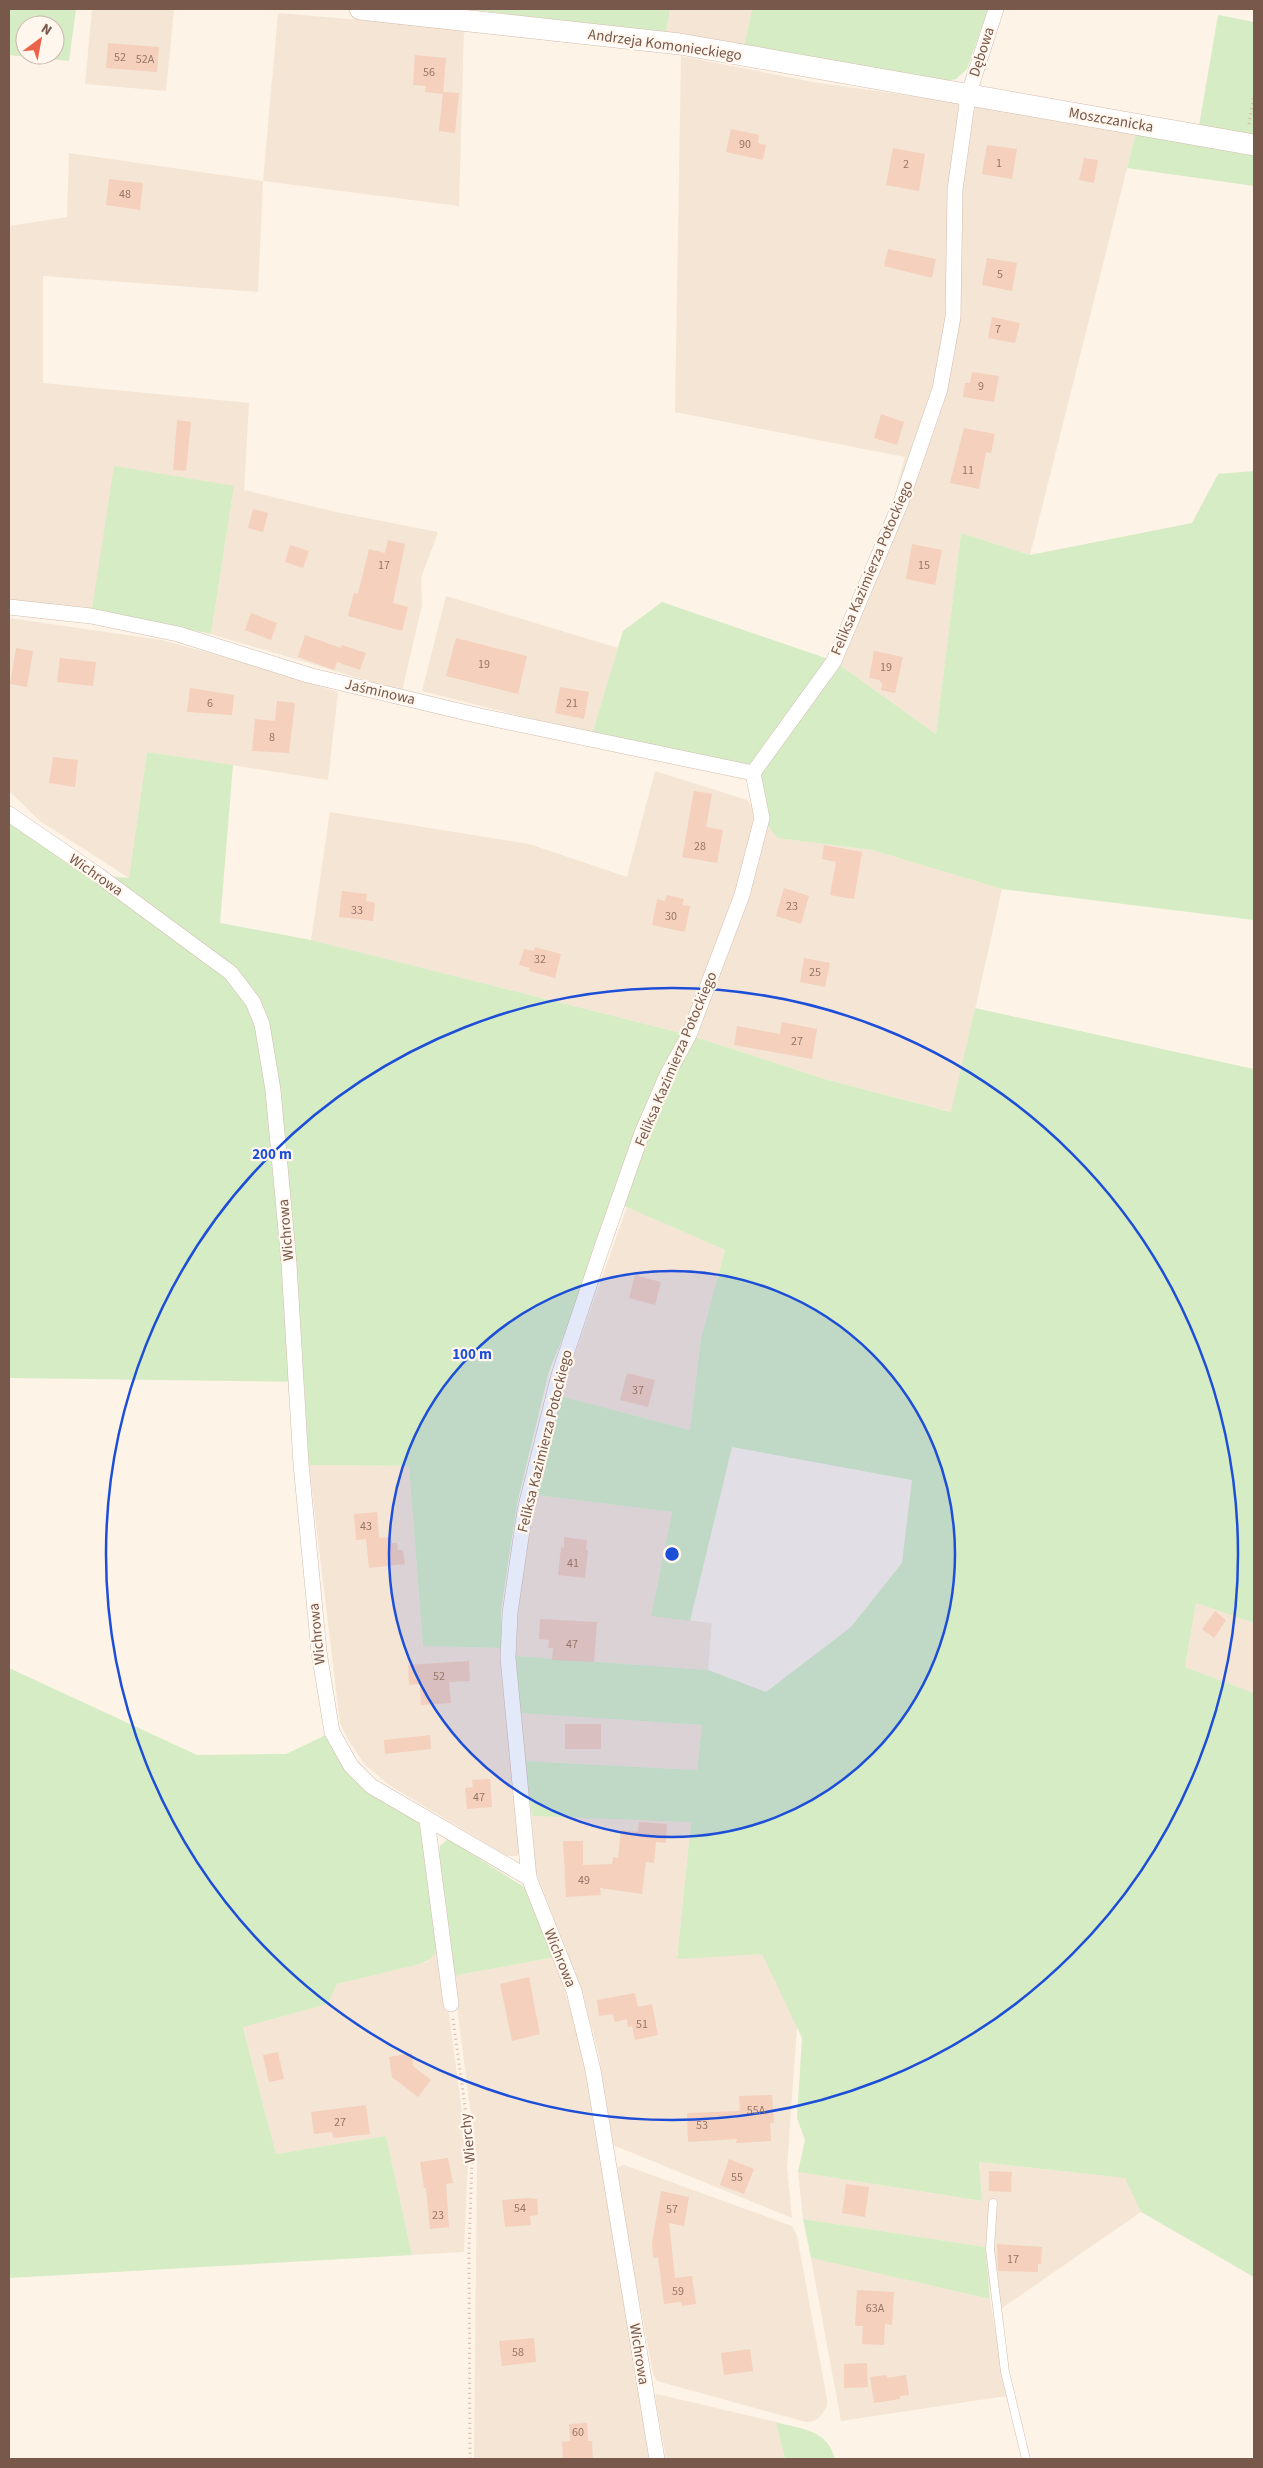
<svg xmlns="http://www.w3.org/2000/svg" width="1263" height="2468" viewBox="0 0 1263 2468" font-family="'Source Sans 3',sans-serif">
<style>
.residential{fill:#f5e5d5}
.green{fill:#d6ecc4;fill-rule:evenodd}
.building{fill:#f4d0bd}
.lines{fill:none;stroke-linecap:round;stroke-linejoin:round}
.lane-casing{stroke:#d2bcae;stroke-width:9}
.street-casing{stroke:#d2bcae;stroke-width:16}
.secondary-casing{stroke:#d5bcac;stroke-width:22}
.path{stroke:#d9b3a0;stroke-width:3;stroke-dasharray:1 4;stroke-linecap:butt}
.lane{stroke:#fff;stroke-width:8}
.street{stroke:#fff;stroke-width:15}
.secondary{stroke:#fff;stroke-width:21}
.ring{fill:none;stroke:#1d4ed8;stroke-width:2.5}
.labels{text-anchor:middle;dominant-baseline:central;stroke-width:4.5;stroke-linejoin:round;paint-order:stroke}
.number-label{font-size:12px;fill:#977667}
.street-label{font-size:15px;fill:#78584a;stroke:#fff7ee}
.centre{fill:#1d4ed8;stroke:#fff7ee;stroke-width:2.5}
.ring-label{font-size:15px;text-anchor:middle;font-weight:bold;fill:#1d4ed8;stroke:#fff7ee;stroke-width:4.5;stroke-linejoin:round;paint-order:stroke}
</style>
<rect width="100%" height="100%" fill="#fdf3e7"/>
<g class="residential">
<polygon points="92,9 174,9 166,91 85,84"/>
<polygon points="670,9 752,9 744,47 666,33"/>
<polygon points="278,13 464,29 459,206 263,181 258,292 43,276 43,383 249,403 244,490 336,512 438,532 421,578 422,605 402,691 211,634 234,486 91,616 9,607 9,226 67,217 69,153 263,181"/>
<polygon points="681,56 813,82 1137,128 1030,555 961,533 936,734 834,661 879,553 905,457 675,412"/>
<polygon points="446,596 618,648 592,734 422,691"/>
<polygon points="9,618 162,640 246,663 338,692 328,780 147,752 129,878 40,821 9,791"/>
<polygon points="655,771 747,800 777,838 872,850 1002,889 952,1112 828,1080 689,1035 311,940 330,812 529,844 627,877"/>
<polygon points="627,1207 725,1250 701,1338 690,1430 560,1396"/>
<polygon points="309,1465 409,1466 423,1646 501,1648 505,1712 521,1845 521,1851 517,1856 507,1856 389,1785 365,1765 347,1738 340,1723"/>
<polygon points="536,1495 672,1512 651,1616 712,1623 708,1670 516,1656 518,1602"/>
<polygon points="1196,1603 1254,1623 1254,1693 1185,1667"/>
<polygon points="518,1713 702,1725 697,1770 524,1761"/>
<polygon points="532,1816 691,1821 677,1958 762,1953 797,2027 787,2167 792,2218 613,2145 607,2135 600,2060 582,1990 534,1867"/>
<polygon points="440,1947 468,2157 464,2252 412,2255 386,2136 276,2154 243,2026 328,2004 337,1984 427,1962"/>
<polygon points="555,1957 580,2043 614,2227 651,2459 474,2459 477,2161 453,1976"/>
<polygon points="979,2162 1126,2178 1141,2212 1002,2308 989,2287 985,2247 803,2219 798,2172 981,2201"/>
<polygon points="624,2165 792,2226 797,2236 827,2399 827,2406 820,2417 814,2421 806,2422 657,2381 653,2374 616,2174 618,2167"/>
<polygon points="811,2258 990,2299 1006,2396 841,2421"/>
<polygon points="657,2394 776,2422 785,2459 666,2459 655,2396"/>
</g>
<g class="green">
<path d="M9,9h67l-7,52 -60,-6zM25,25h30v30h-30z"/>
<polygon points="465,9 670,9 666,33"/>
<polygon points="752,9 988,9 967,69 956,79 947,81 744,47"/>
<polygon points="1218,15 1254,22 1254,136 1199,126"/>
<polygon points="1137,128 1254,148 1254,186 1127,168"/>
<polygon points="114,466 234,486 211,634 139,619 91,616"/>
<polygon points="1254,471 1254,920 1002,889 872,850 777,838 762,818 753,773 592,734 623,631 662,602 834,661 936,734 961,533 1030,555 1192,523 1218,474"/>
<polygon points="147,752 233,765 220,923 311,940 689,1035 828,1080 951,1112 975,1008 1254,1069 1254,1623 1196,1603 1185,1667 1254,1693 1254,2277 1141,2212 1125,2178 979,2162 982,2201 798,2172 805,2140 797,2118 802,2038 762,1954 677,1959 691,1822 532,1816 524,1761 697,1770 702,1725 518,1713 516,1656 708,1670 766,1692 851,1627 902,1563 912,1480 732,1447 690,1621 651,1616 672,1512 536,1495 560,1396 690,1430 701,1338 725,1250 613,1201 577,1303 549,1371 517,1504 501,1610 501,1648 423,1646 409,1466 309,1465 304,1382 9,1378 9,814 98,875 129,878"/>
<path d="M9,1668l188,87 89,-1 40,-19 22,39 47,32 32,14 13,127c-7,10 -11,15 -24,18l-79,19 -9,20 -85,23 33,127 110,-18 26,119 -403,23z"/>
<polygon points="448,1839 524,1887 533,1902 555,1957 453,1976 439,1857 440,1846"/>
<polygon points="803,2219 985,2247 990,2299 811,2258"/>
<path d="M776,2422c27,8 51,7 59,37h-50z"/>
</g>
<g class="building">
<polygon points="108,43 159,47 157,72 106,68"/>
<polygon points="415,55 446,58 443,94 425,92 426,86 413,85"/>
<polygon points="443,92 459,93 455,133 439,131"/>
<polygon points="731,129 759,135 758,143 766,145 763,160 726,152"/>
<polygon points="987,145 1017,149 1012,179 982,174"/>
<polygon points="893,148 925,154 919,191 886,185"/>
<polygon points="1084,158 1098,160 1094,183 1079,180"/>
<polygon points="109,179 143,183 140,210 106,205"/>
<polygon points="888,249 936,259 932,278 884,266"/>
<polygon points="987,258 1017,263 1012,291 982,285"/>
<polygon points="992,317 1020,323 1015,343 988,338"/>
<polygon points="972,372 999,376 994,402 963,397 965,383 970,383"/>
<polygon points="881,414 904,422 897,445 874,438"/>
<polygon points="177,420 191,422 186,471 173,470"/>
<polygon points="964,428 995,434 991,453 986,452 979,489 950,483"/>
<polygon points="253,509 268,513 263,532 248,528"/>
<polygon points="388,540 405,544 393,603 408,607 402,631 348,616 354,593 358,594 369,549 385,553"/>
<polygon points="912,544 942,550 935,585 906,579"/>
<polygon points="290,545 309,551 303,568 285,562"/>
<polygon points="251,613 277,623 271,640 245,630"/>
<polygon points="305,635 341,648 342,645 366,653 360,670 337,662 334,670 298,657"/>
<polygon points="456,638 527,656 518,694 446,676"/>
<polygon points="16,648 33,651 27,687 10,684"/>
<polygon points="874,651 903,657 895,693 881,690 882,683 880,682 880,680 869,678"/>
<polygon points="60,658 96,662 93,686 57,682"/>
<polygon points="560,687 589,692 584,719 555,713"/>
<polygon points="190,688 234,695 232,715 187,712"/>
<polygon points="277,701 295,703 289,753 252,751 255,719 275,721"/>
<polygon points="53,757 78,760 75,787 49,783"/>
<polygon points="694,791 712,794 706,827 723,830 717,863 682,857"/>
<polygon points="824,845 862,852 854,899 830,895 836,862 822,859"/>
<polygon points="784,888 809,896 801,924 776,916"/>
<polygon points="342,891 367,894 366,901 375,903 373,921 339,917"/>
<polygon points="667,895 684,899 682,905 690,906 685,932 652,925 657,899 665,901"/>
<polygon points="535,947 561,954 555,978 529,971 530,968 519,965 524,949 534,951"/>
<polygon points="804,958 830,963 825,987 800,982"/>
<polygon points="782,1022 817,1029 812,1059 734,1045 737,1026 780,1034"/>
<polygon points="635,1275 661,1282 655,1305 629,1298"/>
<polygon points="627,1373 655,1380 648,1407 620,1400"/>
<polygon points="377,1512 379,1538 391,1537 392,1543 397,1543 398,1550 403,1550 405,1564 369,1568 366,1539 356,1540 354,1514"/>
<polygon points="564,1537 587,1540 586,1550 588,1550 585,1578 558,1575 561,1547 564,1548"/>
<polygon points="1215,1611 1226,1620 1214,1638 1202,1629"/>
<polygon points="540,1619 597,1622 594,1662 552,1660 553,1648 548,1648 549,1640 539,1639"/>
<polygon points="469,1661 470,1681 449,1682 451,1703 421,1705 420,1684 409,1685 408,1665"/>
<rect x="565" y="1724" width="36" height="25"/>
<polygon points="430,1735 431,1749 385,1754 384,1740"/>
<polygon points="490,1779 492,1807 467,1809 465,1788 473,1787 472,1780"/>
<polygon points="639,1822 667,1824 666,1843 656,1842 654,1863 646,1862 642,1894 600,1888 601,1895 566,1897 563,1841 583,1841 583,1865 612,1864 613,1857 618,1858 621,1830 638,1832"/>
<polygon points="529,1977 540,2034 512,2041 500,1984"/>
<polygon points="635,1993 638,2007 652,2004 658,2035 635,2040 632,2026 628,2027 627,2019 615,2022 613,2014 599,2016 597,2000"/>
<polygon points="278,2052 284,2079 269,2082 263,2055"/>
<polygon points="412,2053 413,2066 431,2080 418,2097 392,2077 389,2057"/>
<polygon points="772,2095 774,2123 770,2123 771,2141 736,2143 737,2139 688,2142 687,2113 740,2111 739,2096"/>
<polygon points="366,2105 370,2134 333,2138 332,2132 314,2134 311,2112"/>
<polygon points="448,2158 453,2183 446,2184 449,2227 430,2229 426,2188 424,2188 420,2162"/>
<polygon points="729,2159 754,2169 744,2194 720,2185"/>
<polygon points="989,2171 1012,2172 1011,2192 989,2191"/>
<polygon points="846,2184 869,2187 865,2217 842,2213"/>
<polygon points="661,2191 689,2197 684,2226 669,2223 675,2278 692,2276 696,2304 682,2306 681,2302 664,2304 658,2257 653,2258 652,2243"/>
<polygon points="528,2198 537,2199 538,2215 530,2216 531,2225 505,2227 502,2200"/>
<polygon points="997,2244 1042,2247 1041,2264 1038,2264 1038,2272 998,2271"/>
<polygon points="857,2290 894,2292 892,2325 885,2324 884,2345 862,2344 863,2326 855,2326"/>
<polygon points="534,2338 536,2362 502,2366 499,2341"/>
<polygon points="750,2349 753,2371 724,2375 721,2353"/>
<polygon points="867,2363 868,2387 844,2388 844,2364"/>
<polygon points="887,2375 887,2378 906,2375 909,2395 900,2396 900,2399 874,2403 870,2377"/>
<polygon points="587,2423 588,2441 592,2441 593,2459 563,2459 562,2442 570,2441 569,2424"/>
</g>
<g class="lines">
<defs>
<polyline id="lane" points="993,2203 990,2249 1005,2372 1026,2459"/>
<g id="street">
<polyline points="9,607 91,616 178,634 308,675 480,716 753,773"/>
<polyline points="9,814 98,875 231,973 253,1002 262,1024 273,1090 289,1264 301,1464 319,1652 332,1732 351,1766 371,1786 529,1878 574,1991 593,2070 657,2459"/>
<polyline points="427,1820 451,2004"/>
<polyline points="529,1878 508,1658 510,1613 525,1510 559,1375 601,1250 642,1133 667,1075 689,1035 742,895 762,818 753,773 834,661 901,502 940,389 953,317 955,190 968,96 996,9"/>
</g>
<polyline id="secondary" points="360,9 680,44 1254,145"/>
</defs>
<use href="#lane" class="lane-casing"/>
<use href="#street" class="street-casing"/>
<use href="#secondary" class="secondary-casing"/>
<g class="path">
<polyline points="1249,124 1254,95"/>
<polyline points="453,2019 472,2159 469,2252 470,2459"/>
</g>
<use href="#lane" class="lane"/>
<use href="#street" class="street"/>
<use href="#secondary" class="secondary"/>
</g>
<circle cx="672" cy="1554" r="283" fill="#1d4ed8" fill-opacity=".12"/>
<g class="ring">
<circle cx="672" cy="1554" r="283"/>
<circle cx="672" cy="1554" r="566"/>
</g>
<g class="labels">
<g class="number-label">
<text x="120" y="57">52</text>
<text x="145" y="59">52A</text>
<text x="429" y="72">56</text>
<text x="745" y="144">90</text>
<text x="999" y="163">1</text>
<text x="906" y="164">2</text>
<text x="125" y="194">48</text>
<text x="1000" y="274">5</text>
<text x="998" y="329">7</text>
<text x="981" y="386">9</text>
<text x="968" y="470">11</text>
<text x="384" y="565">17</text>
<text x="924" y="565">15</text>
<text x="484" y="664">19</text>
<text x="886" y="667">19</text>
<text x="210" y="703">6</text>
<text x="572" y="703">21</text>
<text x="272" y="737">8</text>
<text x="700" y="846">28</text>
<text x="792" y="906">23</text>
<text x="357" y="910">33</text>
<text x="671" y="916">30</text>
<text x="540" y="959">32</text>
<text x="815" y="972">25</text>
<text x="797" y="1041">27</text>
<text x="638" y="1390">37</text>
<text x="366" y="1526">43</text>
<text x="573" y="1563">41</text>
<text x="572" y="1644">47</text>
<text x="439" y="1676">52</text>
<text x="479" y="1797">47</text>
<text x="584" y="1880">49</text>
<text x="642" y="2024">51</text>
<text x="756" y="2110">55A</text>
<text x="340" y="2122">27</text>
<text x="702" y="2125">53</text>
<text x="737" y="2177">55</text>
<text x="520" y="2208">54</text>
<text x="672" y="2209">57</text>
<text x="438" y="2215">23</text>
<text x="1013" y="2259">17</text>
<text x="678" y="2291">59</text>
<text x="875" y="2308">63A</text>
<text x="518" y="2352">58</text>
<text x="578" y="2432">60</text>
</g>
<g class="street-label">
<text transform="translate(665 45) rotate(8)">Andrzeja Komonieckiego</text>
<text transform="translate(982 52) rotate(-72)">Dębowa</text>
<text transform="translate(1111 120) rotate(10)">Moszczanicka</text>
<text transform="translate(872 568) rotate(-67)">Feliksa Kazimierza Potockiego</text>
<text transform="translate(380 692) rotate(13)">Jaśminowa</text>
<text transform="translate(96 875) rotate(35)">Wichrowa</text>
<text transform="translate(676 1059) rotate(-67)">Feliksa Kazimierza Potockiego</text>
<text transform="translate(286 1230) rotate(-95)">Wichrowa</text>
<text transform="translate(545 1441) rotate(-76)">Feliksa Kazimierza Potockiego</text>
<text transform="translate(317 1634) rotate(-96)">Wichrowa</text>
<text transform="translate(560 1958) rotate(68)">Wichrowa</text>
<text transform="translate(468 2138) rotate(-96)">Wierchy</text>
<text transform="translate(639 2354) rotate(81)">Wichrowa</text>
</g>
</g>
<circle cx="672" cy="1554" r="8" class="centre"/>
<g class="ring-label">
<text x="272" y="1159">200 m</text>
<text x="472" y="1359">100 m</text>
</g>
<rect width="1263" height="2468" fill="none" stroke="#78584a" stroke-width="20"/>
<g transform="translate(40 40) rotate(32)"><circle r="24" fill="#fff7ee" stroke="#c9b7ac"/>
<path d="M0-4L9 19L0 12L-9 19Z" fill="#eb6348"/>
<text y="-8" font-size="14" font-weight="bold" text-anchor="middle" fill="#78584a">N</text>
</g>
</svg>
